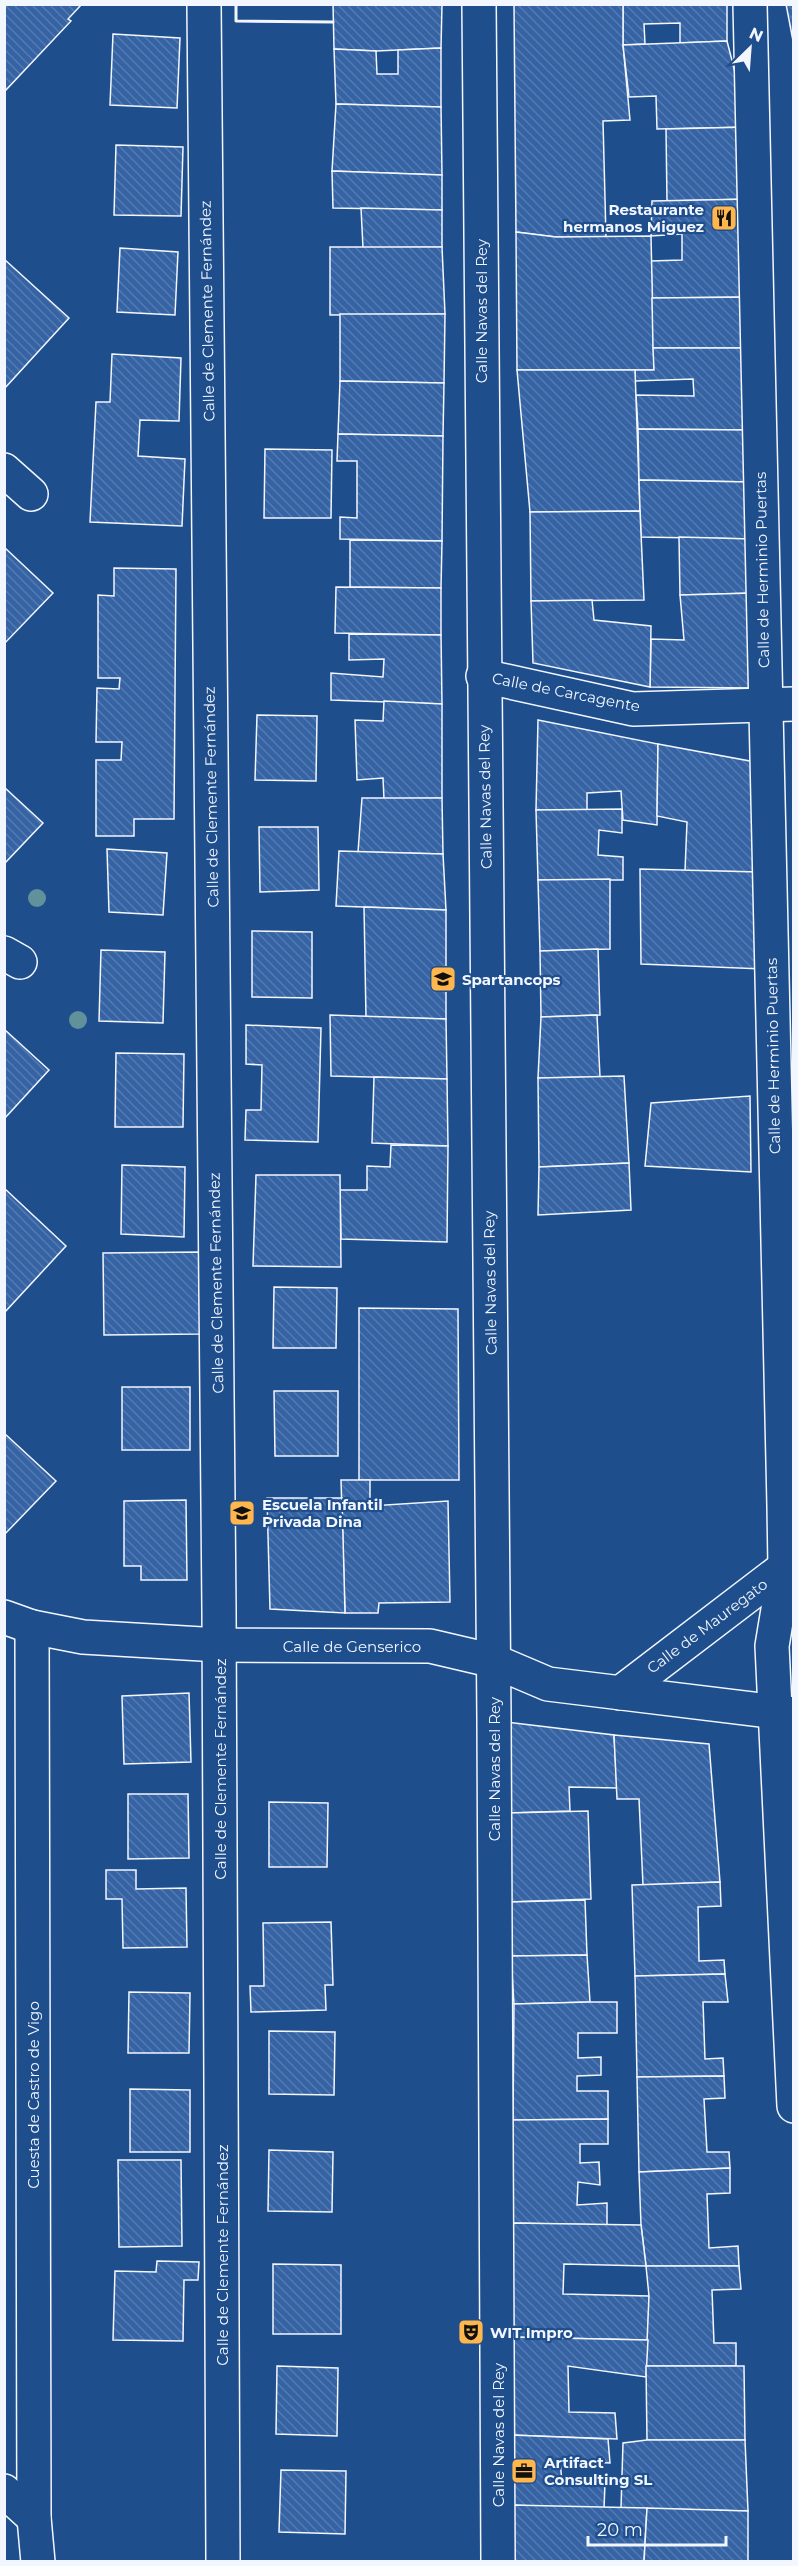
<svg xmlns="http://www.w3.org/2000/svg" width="798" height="2566" viewBox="0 0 798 2566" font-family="Montserrat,sans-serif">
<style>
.building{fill:url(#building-back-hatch);stroke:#f2f6ff;stroke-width:1.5}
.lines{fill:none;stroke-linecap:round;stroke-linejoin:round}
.street-casing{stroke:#f2f6ff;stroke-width:36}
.street{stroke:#1f4e8c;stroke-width:33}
.wall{stroke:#f2f6ff;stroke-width:3}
.tree{fill:#61919a}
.labels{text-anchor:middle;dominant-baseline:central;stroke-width:4.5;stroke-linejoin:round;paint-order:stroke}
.poi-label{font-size:15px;font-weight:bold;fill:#f2f6ff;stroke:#1f4e8c;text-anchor:start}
.street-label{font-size:15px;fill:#f2f6ff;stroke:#1f4e8c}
</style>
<defs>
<pattern id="building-back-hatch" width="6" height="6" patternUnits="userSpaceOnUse" patternTransform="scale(1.5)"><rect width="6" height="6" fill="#3563a3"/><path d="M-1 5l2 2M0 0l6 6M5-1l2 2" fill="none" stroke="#537ab1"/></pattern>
</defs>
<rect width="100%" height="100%" fill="#1f4e8c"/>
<g class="building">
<polygon points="4,4 82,4 68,19 71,21 4,92"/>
<polygon points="333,4 442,4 441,48 376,51 334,49"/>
<polygon points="623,4 727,4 727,41 680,43 680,23 644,24 645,44 623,45"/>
<polygon points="623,4 623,45 630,120 603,121 606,237 556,237 516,232 514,5"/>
<polygon points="786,4 794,4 794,46"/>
<polygon points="113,34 180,38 177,108 110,105"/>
<polygon points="727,41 749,127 657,129 656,96 629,97 623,45"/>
<polygon points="441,48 441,107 336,104 334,49 376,51 377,74 398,74 398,50"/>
<polygon points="336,104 441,107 442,175 332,171"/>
<polygon points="749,127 751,199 667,201 666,129"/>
<polygon points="116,145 183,147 181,216 114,215"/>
<polygon points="332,171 442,175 442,210 333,208"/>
<polygon points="751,199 753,297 652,298 651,261 682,260 682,234 651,236 652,201"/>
<polygon points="361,208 442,210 442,247 363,248"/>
<polygon points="516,232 556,237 651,236 654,370 517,370"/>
<polygon points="330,247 442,247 445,314 330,315"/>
<polygon points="120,248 178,252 175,315 117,312"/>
<polygon points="4,259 69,318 4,389"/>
<polygon points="753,297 754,348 653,348 652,298"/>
<polygon points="340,314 445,314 444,383 340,381"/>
<polygon points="653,348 754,348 756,430 638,429 636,395 694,396 693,379 635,381 635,370 654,370"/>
<polygon points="112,354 181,358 179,421 140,420 138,456 185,459 182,526 90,522 96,402 110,402"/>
<polygon points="517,370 635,370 640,511 530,512"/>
<polygon points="340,381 444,383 443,436 338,434"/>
<polygon points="638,429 746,430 752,482 639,480"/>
<polygon points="338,434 443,436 442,541 340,539 340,517 357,518 357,461 337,461"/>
<polygon points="265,449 332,450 331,518 264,518"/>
<polygon points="639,480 752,482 752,539 641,537"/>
<polygon points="640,511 644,600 531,601 530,512"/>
<polygon points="679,537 752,539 754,593 680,595"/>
<polygon points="350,540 442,541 441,588 350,587"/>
<polygon points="4,547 53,593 4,644"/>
<polygon points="114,568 176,569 174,819 134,819 134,836 96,836 96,760 121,760 122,742 96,742 97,688 119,689 120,678 98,678 98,595 114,596"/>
<polygon points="336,587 441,588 441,635 335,633"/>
<polygon points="754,593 756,688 650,687 651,639 684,640 680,595"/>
<polygon points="592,600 594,620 651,626 650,687 533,663 531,601"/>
<polygon points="349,634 441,635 442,704 331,700 331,673 383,677 384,659 349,660"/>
<polygon points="384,701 442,704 442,798 384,799 383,778 357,780 355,720 383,721"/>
<polygon points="257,715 317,716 316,781 255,780"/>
<polygon points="538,720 658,744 657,825 623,820 621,791 587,793 587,810 536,810"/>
<polygon points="658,744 755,762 759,872 685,871 687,822 657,816"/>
<polygon points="4,787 43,823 4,864"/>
<polygon points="362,798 442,798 443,854 358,852"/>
<polygon points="622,809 622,833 599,830 598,855 623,857 623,880 538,880 536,810"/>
<polygon points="259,827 318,827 319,890 260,892"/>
<polygon points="107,849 167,853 163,915 109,912"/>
<polygon points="339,851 443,854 446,910 336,906"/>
<polygon points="640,869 759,872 763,969 641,964"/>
<polygon points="610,879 610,949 540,951 538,880"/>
<polygon points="364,907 446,910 446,1019 366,1017"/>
<polygon points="252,931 312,932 312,998 252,997"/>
<polygon points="598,949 600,1015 541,1017 540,951"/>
<polygon points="101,950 165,952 163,1023 99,1021"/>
<polygon points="330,1015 446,1019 447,1079 331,1076"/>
<polygon points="597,1015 600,1077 538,1078 541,1017"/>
<polygon points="246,1025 321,1028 318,1142 245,1140 246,1110 261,1110 262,1065 246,1064"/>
<polygon points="4,1029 49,1070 4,1119"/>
<polygon points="116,1053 184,1054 183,1127 115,1127"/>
<polygon points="624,1076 629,1163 539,1167 538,1078"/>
<polygon points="374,1077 447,1079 448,1146 372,1143"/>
<polygon points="750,1096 751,1172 645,1166 651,1103"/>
<polygon points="391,1145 448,1146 447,1242 341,1239 340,1190 367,1190 367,1166 390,1167"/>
<polygon points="629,1163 631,1210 538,1215 539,1167"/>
<polygon points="122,1165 185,1167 184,1237 121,1234"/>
<polygon points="256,1175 340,1175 341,1267 253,1266"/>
<polygon points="4,1188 66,1246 4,1313"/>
<polygon points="199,1252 200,1334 104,1335 103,1253"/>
<polygon points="274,1287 337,1288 336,1348 273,1348"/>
<polygon points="359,1308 458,1309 459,1480 359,1480"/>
<rect x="122" y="1387" width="68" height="63"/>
<polygon points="274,1391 338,1391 338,1456 275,1456"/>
<polygon points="4,1433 56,1481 4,1535"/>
<polygon points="341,1480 370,1480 370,1506 448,1501 450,1602 379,1603 378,1613 345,1613"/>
<polygon points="267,1498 342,1498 345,1613 270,1609"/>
<polygon points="186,1500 187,1580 141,1580 141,1566 124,1566 124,1501"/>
<polygon points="189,1693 191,1762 124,1764 122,1696"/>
<polygon points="506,1722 614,1735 617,1788 569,1787 570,1811 505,1813"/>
<polygon points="614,1735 709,1744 720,1882 643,1885 639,1799 617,1799"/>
<polygon points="128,1794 188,1794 189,1858 128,1859"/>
<polygon points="269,1802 328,1803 327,1867 269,1867"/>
<polygon points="588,1811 591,1899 509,1902 505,1813"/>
<polygon points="106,1870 136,1870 136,1889 186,1888 187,1947 123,1948 122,1899 106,1899"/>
<polygon points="720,1882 721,1906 698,1907 699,1961 724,1960 725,1974 635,1976 632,1885"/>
<polygon points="585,1900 587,1955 511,1956 509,1902"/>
<polygon points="331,1922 333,1985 325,1985 326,2010 251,2012 250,1986 264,1986 263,1923"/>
<polygon points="587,1955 590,2002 514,2004 511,1956"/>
<polygon points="725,1974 728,2002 703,2002 705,2059 723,2058 724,2076 637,2077 635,1976"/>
<polygon points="129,1992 190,1993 189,2053 128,2053"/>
<polygon points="590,2002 617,2002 617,2033 578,2033 578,2058 601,2057 601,2075 577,2076 577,2091 608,2091 608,2119 513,2120 514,2004"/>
<polygon points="269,2031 335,2032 334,2095 269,2094"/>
<polygon points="724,2076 725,2098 704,2099 707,2152 729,2152 730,2168 639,2172 637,2077"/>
<polygon points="130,2089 190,2090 190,2152 130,2152"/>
<polygon points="608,2119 608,2144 580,2144 580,2163 599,2162 600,2185 578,2182 577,2205 607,2203 607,2225 511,2223 513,2120"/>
<polygon points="269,2150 333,2152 332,2212 268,2211"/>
<polygon points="118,2160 181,2160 182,2246 119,2247"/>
<polygon points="730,2168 730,2193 707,2194 709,2248 738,2246 739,2266 646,2266 641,2225 639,2172"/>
<polygon points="511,2223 641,2225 646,2266 564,2264 563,2294 649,2296 648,2340 508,2337"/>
<polygon points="157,2261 199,2262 198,2280 184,2280 183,2341 113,2340 115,2271 156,2272"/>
<polygon points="273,2264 341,2265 341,2334 273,2334"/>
<polygon points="646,2266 739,2266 741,2289 712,2290 714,2343 736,2343 736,2366 646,2366 649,2296"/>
<polygon points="508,2337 648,2340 646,2377 568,2366 569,2412 615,2413 617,2439 511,2435"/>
<polygon points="277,2366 338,2368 337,2436 276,2434"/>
<polygon points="646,2366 744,2366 745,2440 647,2440"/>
<polygon points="511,2435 608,2439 610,2463 560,2461 562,2482 605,2483 604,2509 510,2505"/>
<polygon points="647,2440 745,2440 748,2511 621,2508 623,2443"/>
<polygon points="281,2470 346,2471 345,2534 279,2532"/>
<polygon points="510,2505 647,2508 644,2562 507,2562"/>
<polygon points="647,2508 748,2511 748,2562 644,2562"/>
</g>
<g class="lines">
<defs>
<g id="street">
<polyline points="204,4 219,1610 223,2562"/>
<polyline points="479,4 494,1719 498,2562"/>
<polyline points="750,4 784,1506 785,1567 772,1646 794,2106"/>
<polyline points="4,470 31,494"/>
<polyline points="483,676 633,709 794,704"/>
<polyline points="4,953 20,962"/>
<polyline points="4,1617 32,1627 83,1637 219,1645 430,1646 494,1661 548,1684 794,1714"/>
<polyline points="32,1627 34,2518 38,2562"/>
<polyline points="620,1693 793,1561"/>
<polyline points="4,2491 34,2518"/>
</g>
</defs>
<use href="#street" class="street-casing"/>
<use href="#street" class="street"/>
<polyline class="wall" points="236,4 236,21 333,22"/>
</g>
<g class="tree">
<circle cx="37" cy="898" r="9"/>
<circle cx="78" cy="1020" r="9"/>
</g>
<defs>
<symbol id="restaurant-square" viewBox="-11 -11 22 22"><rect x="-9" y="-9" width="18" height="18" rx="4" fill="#ffb74d" stroke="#1f4e8c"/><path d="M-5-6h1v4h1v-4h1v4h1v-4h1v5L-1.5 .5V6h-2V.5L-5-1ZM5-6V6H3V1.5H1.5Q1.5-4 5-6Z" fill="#111"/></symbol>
<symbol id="school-square" viewBox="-11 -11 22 22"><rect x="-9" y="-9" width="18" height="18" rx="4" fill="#ffb74d" stroke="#1f4e8c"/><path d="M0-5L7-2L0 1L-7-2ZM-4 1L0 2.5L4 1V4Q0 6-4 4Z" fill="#111"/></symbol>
<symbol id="theatre-square" viewBox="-11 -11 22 22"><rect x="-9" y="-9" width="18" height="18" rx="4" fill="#ffb74d" stroke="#1f4e8c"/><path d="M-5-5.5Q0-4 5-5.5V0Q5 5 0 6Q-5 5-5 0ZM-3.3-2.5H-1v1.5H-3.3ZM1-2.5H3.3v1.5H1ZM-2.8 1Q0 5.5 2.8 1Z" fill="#111"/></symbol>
<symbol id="office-square" viewBox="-11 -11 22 22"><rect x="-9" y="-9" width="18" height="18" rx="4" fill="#ffb74d" stroke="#1f4e8c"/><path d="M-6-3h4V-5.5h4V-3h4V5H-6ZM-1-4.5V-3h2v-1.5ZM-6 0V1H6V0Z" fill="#111"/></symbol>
</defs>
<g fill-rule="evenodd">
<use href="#restaurant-square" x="709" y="203" width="30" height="30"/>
<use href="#school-square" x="428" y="964" width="30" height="30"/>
<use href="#school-square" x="227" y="1498" width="30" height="30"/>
<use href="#theatre-square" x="456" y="2317" width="30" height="30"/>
<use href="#office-square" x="509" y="2456" width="30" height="30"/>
</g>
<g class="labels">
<g class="poi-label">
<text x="704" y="209" text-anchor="end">Restaurante<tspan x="704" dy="17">hermanos Miguez</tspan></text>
<text x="462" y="979">Spartancops</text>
<text x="262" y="1504">Escuela Infantil<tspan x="262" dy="17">Privada Dina</tspan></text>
<text x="490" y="2332">WIT Impro</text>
<text x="544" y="2462">Artifact<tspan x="544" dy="17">Consulting SL</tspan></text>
</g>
<g class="street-label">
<text transform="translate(207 311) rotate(-91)">Calle de Clemente Fernández</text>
<text transform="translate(481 311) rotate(-90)">Calle Navas del Rey</text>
<text transform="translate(762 570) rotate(-91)">Calle de Herminio Puertas</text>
<text transform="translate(566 692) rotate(11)">Calle de Carcagente</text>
<text transform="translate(211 797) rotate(-91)">Calle de Clemente Fernández</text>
<text transform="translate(485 797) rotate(-91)">Calle Navas del Rey</text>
<text transform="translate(773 1056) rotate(-91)">Calle de Herminio Puertas</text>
<text transform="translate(216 1283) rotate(-91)">Calle de Clemente Fernández</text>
<text transform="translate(490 1283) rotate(-91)">Calle Navas del Rey</text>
<text transform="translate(707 1626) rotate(-37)">Calle de Mauregato</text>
<text x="352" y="1646">Calle de Genserico</text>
<text transform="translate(220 1769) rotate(-90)">Calle de Clemente Fernández</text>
<text transform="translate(494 1769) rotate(-90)">Calle Navas del Rey</text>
<text transform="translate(33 2095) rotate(-90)">Cuesta de Castro de Vigo</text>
<text transform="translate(222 2255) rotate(-90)">Calle de Clemente Fernández</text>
<text transform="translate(498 2435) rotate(-90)">Calle Navas del Rey</text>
</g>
</g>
<rect width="798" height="2566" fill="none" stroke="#f2f6ff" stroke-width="12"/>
<g transform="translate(750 48) rotate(25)" stroke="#1f4e8c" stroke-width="4.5" paint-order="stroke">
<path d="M0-4.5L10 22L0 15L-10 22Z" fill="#f2f6ff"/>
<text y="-9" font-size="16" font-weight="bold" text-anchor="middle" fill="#f2f6ff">N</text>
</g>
<path d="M588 2536v9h138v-9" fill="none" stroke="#f2f6ff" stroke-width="3"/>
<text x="597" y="2536" font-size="18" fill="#f2f6ff" stroke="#1f4e8c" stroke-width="4.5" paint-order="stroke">20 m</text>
</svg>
